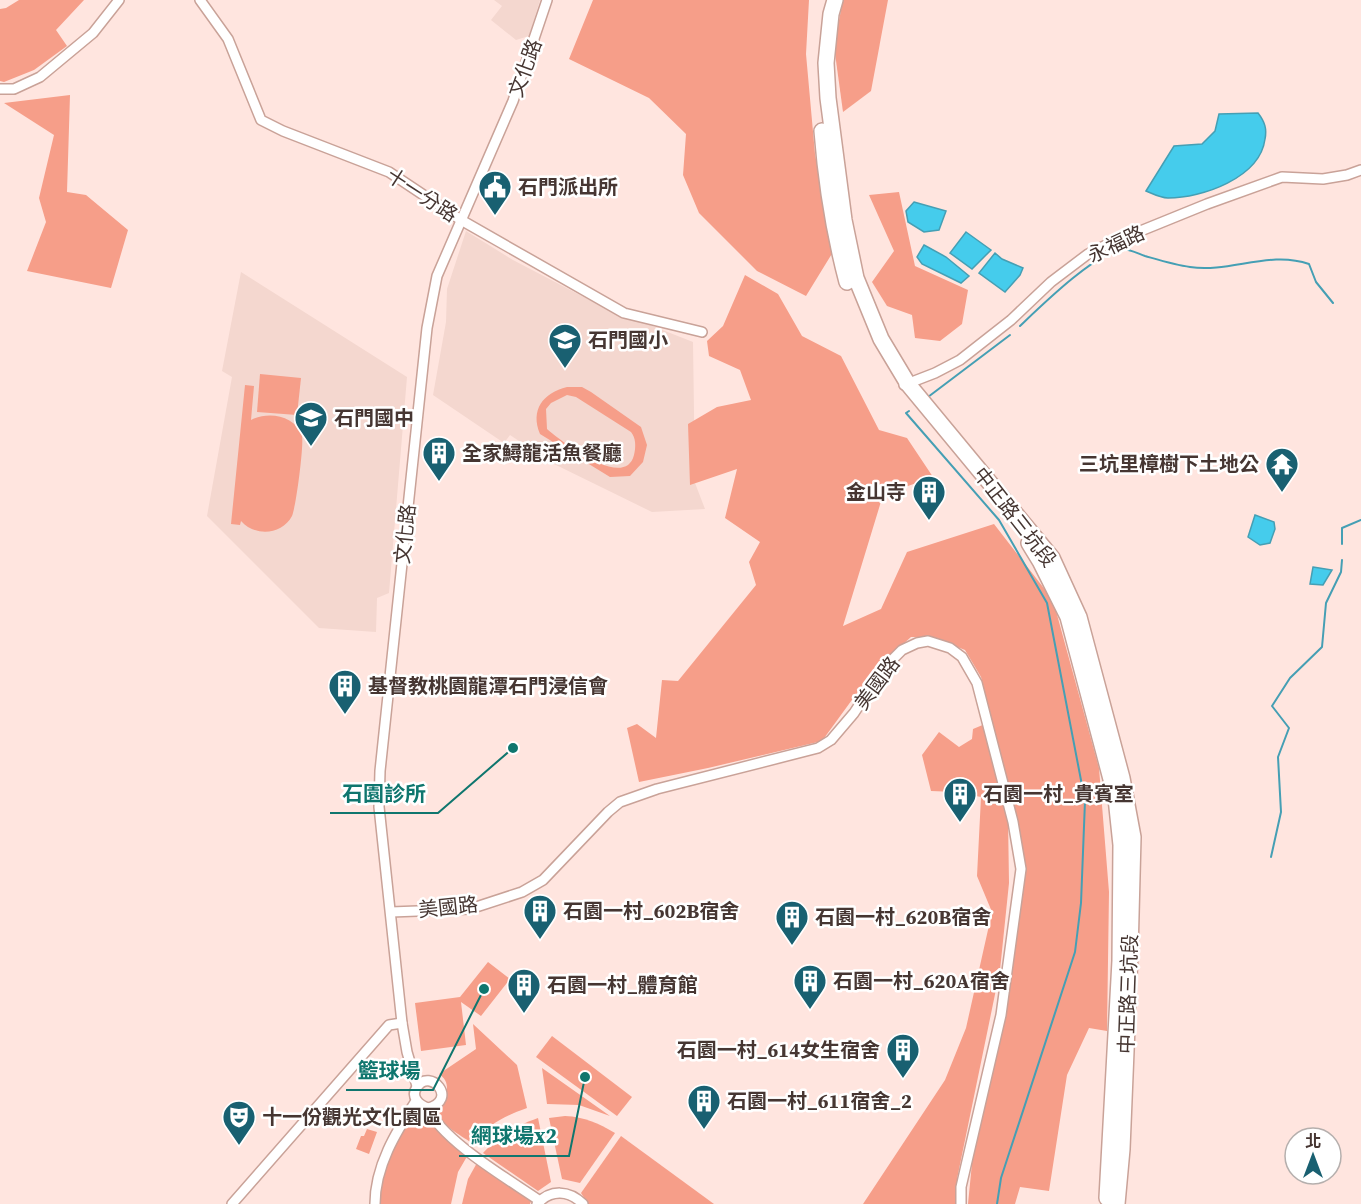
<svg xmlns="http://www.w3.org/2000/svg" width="1361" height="1204" viewBox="0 0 1361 1204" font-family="'Source Serif 4','Noto Sans TC',serif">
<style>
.built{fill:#f4d7cf}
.green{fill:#f69e89;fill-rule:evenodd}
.water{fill:#45ccec;stroke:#459fb4;stroke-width:1.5}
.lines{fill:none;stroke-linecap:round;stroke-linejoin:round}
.stream{stroke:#459fb4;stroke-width:2}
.minor-casing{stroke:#c9a298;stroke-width:12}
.primary-casing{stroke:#c9a298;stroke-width:18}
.minor{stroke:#fff;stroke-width:9}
.primary{stroke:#fff;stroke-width:15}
.labels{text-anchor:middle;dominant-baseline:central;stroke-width:5;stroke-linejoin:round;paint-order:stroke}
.street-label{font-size:20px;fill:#463632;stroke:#fff}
.poi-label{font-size:20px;font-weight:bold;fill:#463632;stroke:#fff;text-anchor:start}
.leader{fill:none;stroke:#0f766e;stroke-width:2}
.callout-dot{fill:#0f766e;stroke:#fff;stroke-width:2}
.callout-label{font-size:21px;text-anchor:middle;font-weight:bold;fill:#0f766e;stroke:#fff;stroke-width:5;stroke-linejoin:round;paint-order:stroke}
</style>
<rect width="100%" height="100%" fill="#ffe5df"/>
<g class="built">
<polygon points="494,0 540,0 529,36 516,40 491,20 502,6"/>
<polygon points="466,231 513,260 599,305 693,342 695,483 705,509 652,512 552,463 510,435 504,443 433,395 446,322 447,289"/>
<polygon points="241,272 407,377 389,593 377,598 376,632 319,628 207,516 232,377 222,371"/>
</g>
<g class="green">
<polygon points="19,0 84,0 56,30 67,46 34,70 4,82 0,81 0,9 6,8"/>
<polygon points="593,0 809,0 806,54 815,154 833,252 806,296 757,271 699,213 683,175 686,134 649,98 569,59"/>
<polygon points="843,0 888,0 871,91 843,112 834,46"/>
<polygon points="70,95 67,192 86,195 128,230 111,288 27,271 46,222 39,198 54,135 4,103"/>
<polygon points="899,192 915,266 968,290 962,324 940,341 915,338 912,315 887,306 872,282 894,251 869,195"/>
<polygon points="745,275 778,294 802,336 841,356 879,430 907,438 933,477 883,495 843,626 881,609 907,552 994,524 1053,600 1099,768 1109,892 1107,1031 1089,1028 1067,1075 1049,1191 1020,1187 1015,1204 968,1204 973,1153 1018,930 1017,817 981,677 965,650 932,637 911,637 873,671 822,741 708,768 639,782 627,728 637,724 656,738 662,680 678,681 756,585 749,562 760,542 725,518 737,469 690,485 688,424 717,407 751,400 740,370 709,356 707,341 723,326"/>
<polygon points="260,374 301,378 297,415 257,412"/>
<path d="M245,385l9,1 -3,34c17,-9 44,-5 51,16 2,9 -6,71 -10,80 -10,19 -37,21 -51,5l-1,4 -9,-1z"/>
<path d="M567,387h15l9,5 50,35 6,18 -4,17 -13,14 -20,1 -70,-43c-10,-24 3,-41 27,-47zM567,395l9,2 55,35c5,6 5,15 3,23 -9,36 -73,-14 -87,-26l-1,-20 5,-6z"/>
<polygon points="985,724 1008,818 1009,883 1000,970 957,1179 956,1204 863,1204 945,1080 966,1028 992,912 977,876 981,797 956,792 931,791 922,755 939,732 959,747 972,739 973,729"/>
<polygon points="488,962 510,979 481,1016 461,1002 466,1045 421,1051 415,1003 460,997"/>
<path d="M473,1024l44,41 10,43c-25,9 -37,16 -55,35 -12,-8 -33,-19 -36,-34l7,-3c4,-13 8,-24 -4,-32l37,-25z"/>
<polygon points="552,1036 632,1097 617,1116 536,1057"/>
<polygon points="542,1068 610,1116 579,1105 547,1104"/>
<path d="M419,1105l11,6c2,21 23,31 39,42l-11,19 -7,32h-70c-2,-37 19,-70 38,-99z"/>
<path d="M565,1116c20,1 33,7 50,17l-35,50 -18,-4 -13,-61z"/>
<path d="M538,1118l13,64 -13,9 -55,-38c18,-19 30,-26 55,-35z"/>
<polygon points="367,1129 377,1132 369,1154 356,1149 361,1136 364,1136"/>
<polygon points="621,1136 714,1204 588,1204 581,1193"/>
<polygon points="478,1161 532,1199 530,1204 462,1204 468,1179"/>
</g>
<g class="water">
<path d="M1258,113c7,9 9,16 7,26 -5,39 -63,59 -97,59 -7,0 -15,-4 -22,-7l28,-45 28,-2 13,-13 4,-17z"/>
<polygon points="914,202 946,211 939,230 924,232 908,222 906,211"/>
<polygon points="966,232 991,250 972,269 950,253"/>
<polygon points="924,245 946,257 969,276 961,283 922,264 917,257"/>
<polygon points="995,253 1002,259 1023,268 1020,275 1005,292 979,273"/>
<polygon points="1255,515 1274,522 1275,529 1270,543 1260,545 1248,537"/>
<polygon points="1313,567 1332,570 1323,585 1310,584"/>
</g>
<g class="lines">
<g class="stream">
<path d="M1020,326c21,-20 76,-74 103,-77 6,0 16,5 22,7 14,4 30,9 45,11 40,6 80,-17 119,-3l7,18 17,21"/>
<polyline points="928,397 1010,335"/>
<polyline points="909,411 906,413 999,520 1047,603 1085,801 1081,903 1075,952 1001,1178 997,1204"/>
<polyline points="1342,544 1342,528 1361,520"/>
<polyline points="1271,857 1281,812 1278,757 1289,728 1272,706 1290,678 1322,647 1326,603 1341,572 1342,560"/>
</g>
<defs>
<g id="minor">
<polyline points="200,0 228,39 261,120 283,131 389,172 461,220 624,313 702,332"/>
<polyline points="0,89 14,89 40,77 93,33 119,0"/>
<polyline points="904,385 935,373 960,360 1011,320 1051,282 1088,254 1106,245 1207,204 1282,177 1323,179 1347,175 1361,170"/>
<polyline points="391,912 470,909 522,892 543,880 608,812 620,802 657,789 818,748 831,740 854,713 883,669 902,650 917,643 928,641 950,648 962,657 977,683 1013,822 1021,869 1001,1015 961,1187 961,1204"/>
<polyline points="417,1086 407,1052 402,1023 379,807 380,771 427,328 437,276 513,101 547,0"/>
<path d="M428,1108c31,-8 2,-41 -11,-21 -7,10 2,18 11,21 14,33 82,72 112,93"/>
<polyline points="232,1204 389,1025 402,1023"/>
<path d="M375,1204c0,-38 21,-72 41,-103"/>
<path d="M537,1204c14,-15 32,-14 46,0"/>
</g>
<g id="primary">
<polyline points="835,0 831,14 826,63 828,98 844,220 856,278 881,339 908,384 1052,558 1079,617 1122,778 1133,837 1130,953 1122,1149 1117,1204"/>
<path d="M822,131c4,51 12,102 25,151"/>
<polyline points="1029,543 1040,561 1068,617 1116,798 1121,845 1120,961 1107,1198"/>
</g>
</defs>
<use href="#minor" class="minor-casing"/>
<use href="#primary" class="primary-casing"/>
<use href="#minor" class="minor"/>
<use href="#primary" class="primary"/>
</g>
<defs>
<symbol id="civic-pin" viewBox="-11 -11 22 30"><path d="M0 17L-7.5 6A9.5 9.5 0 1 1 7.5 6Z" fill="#196071" stroke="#fff"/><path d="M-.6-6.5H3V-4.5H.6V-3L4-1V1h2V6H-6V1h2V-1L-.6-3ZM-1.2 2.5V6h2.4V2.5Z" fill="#fff"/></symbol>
<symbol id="school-pin" viewBox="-11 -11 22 30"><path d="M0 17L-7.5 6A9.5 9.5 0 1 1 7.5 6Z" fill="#196071" stroke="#fff"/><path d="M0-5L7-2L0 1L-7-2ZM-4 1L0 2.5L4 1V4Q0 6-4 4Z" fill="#fff"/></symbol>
<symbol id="building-pin" viewBox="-11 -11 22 30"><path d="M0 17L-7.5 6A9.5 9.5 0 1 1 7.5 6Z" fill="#196071" stroke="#fff"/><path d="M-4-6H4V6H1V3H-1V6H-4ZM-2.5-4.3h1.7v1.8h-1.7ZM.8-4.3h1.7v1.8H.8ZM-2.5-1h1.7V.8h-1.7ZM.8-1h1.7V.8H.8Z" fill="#fff"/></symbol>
<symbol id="temple-pin" viewBox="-11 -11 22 30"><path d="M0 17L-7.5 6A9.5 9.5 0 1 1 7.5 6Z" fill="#196071" stroke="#fff"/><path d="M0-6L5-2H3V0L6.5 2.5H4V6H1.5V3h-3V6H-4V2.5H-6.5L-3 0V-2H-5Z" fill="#fff"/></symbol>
<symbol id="theatre-pin" viewBox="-11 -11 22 30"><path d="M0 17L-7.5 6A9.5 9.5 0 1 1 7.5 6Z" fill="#196071" stroke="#fff"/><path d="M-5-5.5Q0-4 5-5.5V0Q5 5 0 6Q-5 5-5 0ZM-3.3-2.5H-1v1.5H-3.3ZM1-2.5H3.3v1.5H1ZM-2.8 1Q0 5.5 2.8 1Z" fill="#fff"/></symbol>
</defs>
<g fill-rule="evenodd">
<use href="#civic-pin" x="476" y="168" width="38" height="52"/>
<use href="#school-pin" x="546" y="321" width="38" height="52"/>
<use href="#school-pin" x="292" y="399" width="38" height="52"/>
<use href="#building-pin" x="420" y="434" width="38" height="52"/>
<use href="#temple-pin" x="1263" y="445" width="38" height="52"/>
<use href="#building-pin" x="910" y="473" width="38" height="52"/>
<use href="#building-pin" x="326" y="667" width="38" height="52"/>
<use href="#building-pin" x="941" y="775" width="38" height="52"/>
<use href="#building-pin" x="521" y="892" width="38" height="52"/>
<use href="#building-pin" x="773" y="898" width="38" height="52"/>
<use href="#building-pin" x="791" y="962" width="38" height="52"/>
<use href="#building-pin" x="505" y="966" width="38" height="52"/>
<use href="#building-pin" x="884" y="1031" width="38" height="52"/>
<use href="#building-pin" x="685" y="1082" width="38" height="52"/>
<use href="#theatre-pin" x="220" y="1098" width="38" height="52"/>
</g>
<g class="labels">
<g class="street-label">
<text transform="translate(525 68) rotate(-70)">文化路</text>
<text transform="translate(422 195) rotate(33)">十一分路</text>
<text transform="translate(1116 244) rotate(-25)">永福路</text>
<text transform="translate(1015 517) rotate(52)">中正路三坑段</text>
<text transform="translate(405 534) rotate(-84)">文化路</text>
<text transform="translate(877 683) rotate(-53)">美國路</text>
<text transform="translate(448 907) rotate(-6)">美國路</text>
<text transform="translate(1128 994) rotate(-88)">中正路三坑段</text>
</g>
<g class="poi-label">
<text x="518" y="187">石門派出所</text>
<text x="588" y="340">石門國小</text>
<text x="334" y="418">石門國中</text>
<text x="462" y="453">全家鱘龍活魚餐廳</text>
<text x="1259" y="464" text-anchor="end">三坑里樟樹下土地公</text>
<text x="906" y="492" text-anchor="end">金山寺</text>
<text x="368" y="686">基督教桃園龍潭石門浸信會</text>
<text x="983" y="794">石園一村_貴賓室</text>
<text x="563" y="911">石園一村_602B宿舍</text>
<text x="815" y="917">石園一村_620B宿舍</text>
<text x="833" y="981">石園一村_620A宿舍</text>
<text x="547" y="985">石園一村_體育館</text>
<text x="880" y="1050" text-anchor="end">石園一村_614女生宿舍</text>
<text x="727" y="1101">石園一村_611宿舍_2</text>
<text x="262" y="1117">十一份觀光文化園區</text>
</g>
</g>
<path class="leader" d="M513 748L438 813H330M484 989L433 1090H346M585 1077L569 1156H459"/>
<g class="callout-dot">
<circle cx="513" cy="748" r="6"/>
<circle cx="484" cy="989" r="6"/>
<circle cx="585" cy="1077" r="6"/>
</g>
<g class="callout-label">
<text x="384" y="801">石園診所</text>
<text x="389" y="1078">籃球場</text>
<text x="514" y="1143">網球場x2</text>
</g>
<g transform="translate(1313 1156)"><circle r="28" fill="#ffffff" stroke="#b5afad" stroke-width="1.5"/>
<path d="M0-4.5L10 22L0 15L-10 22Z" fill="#196071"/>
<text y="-9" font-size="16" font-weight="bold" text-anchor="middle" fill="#463632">北</text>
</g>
</svg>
